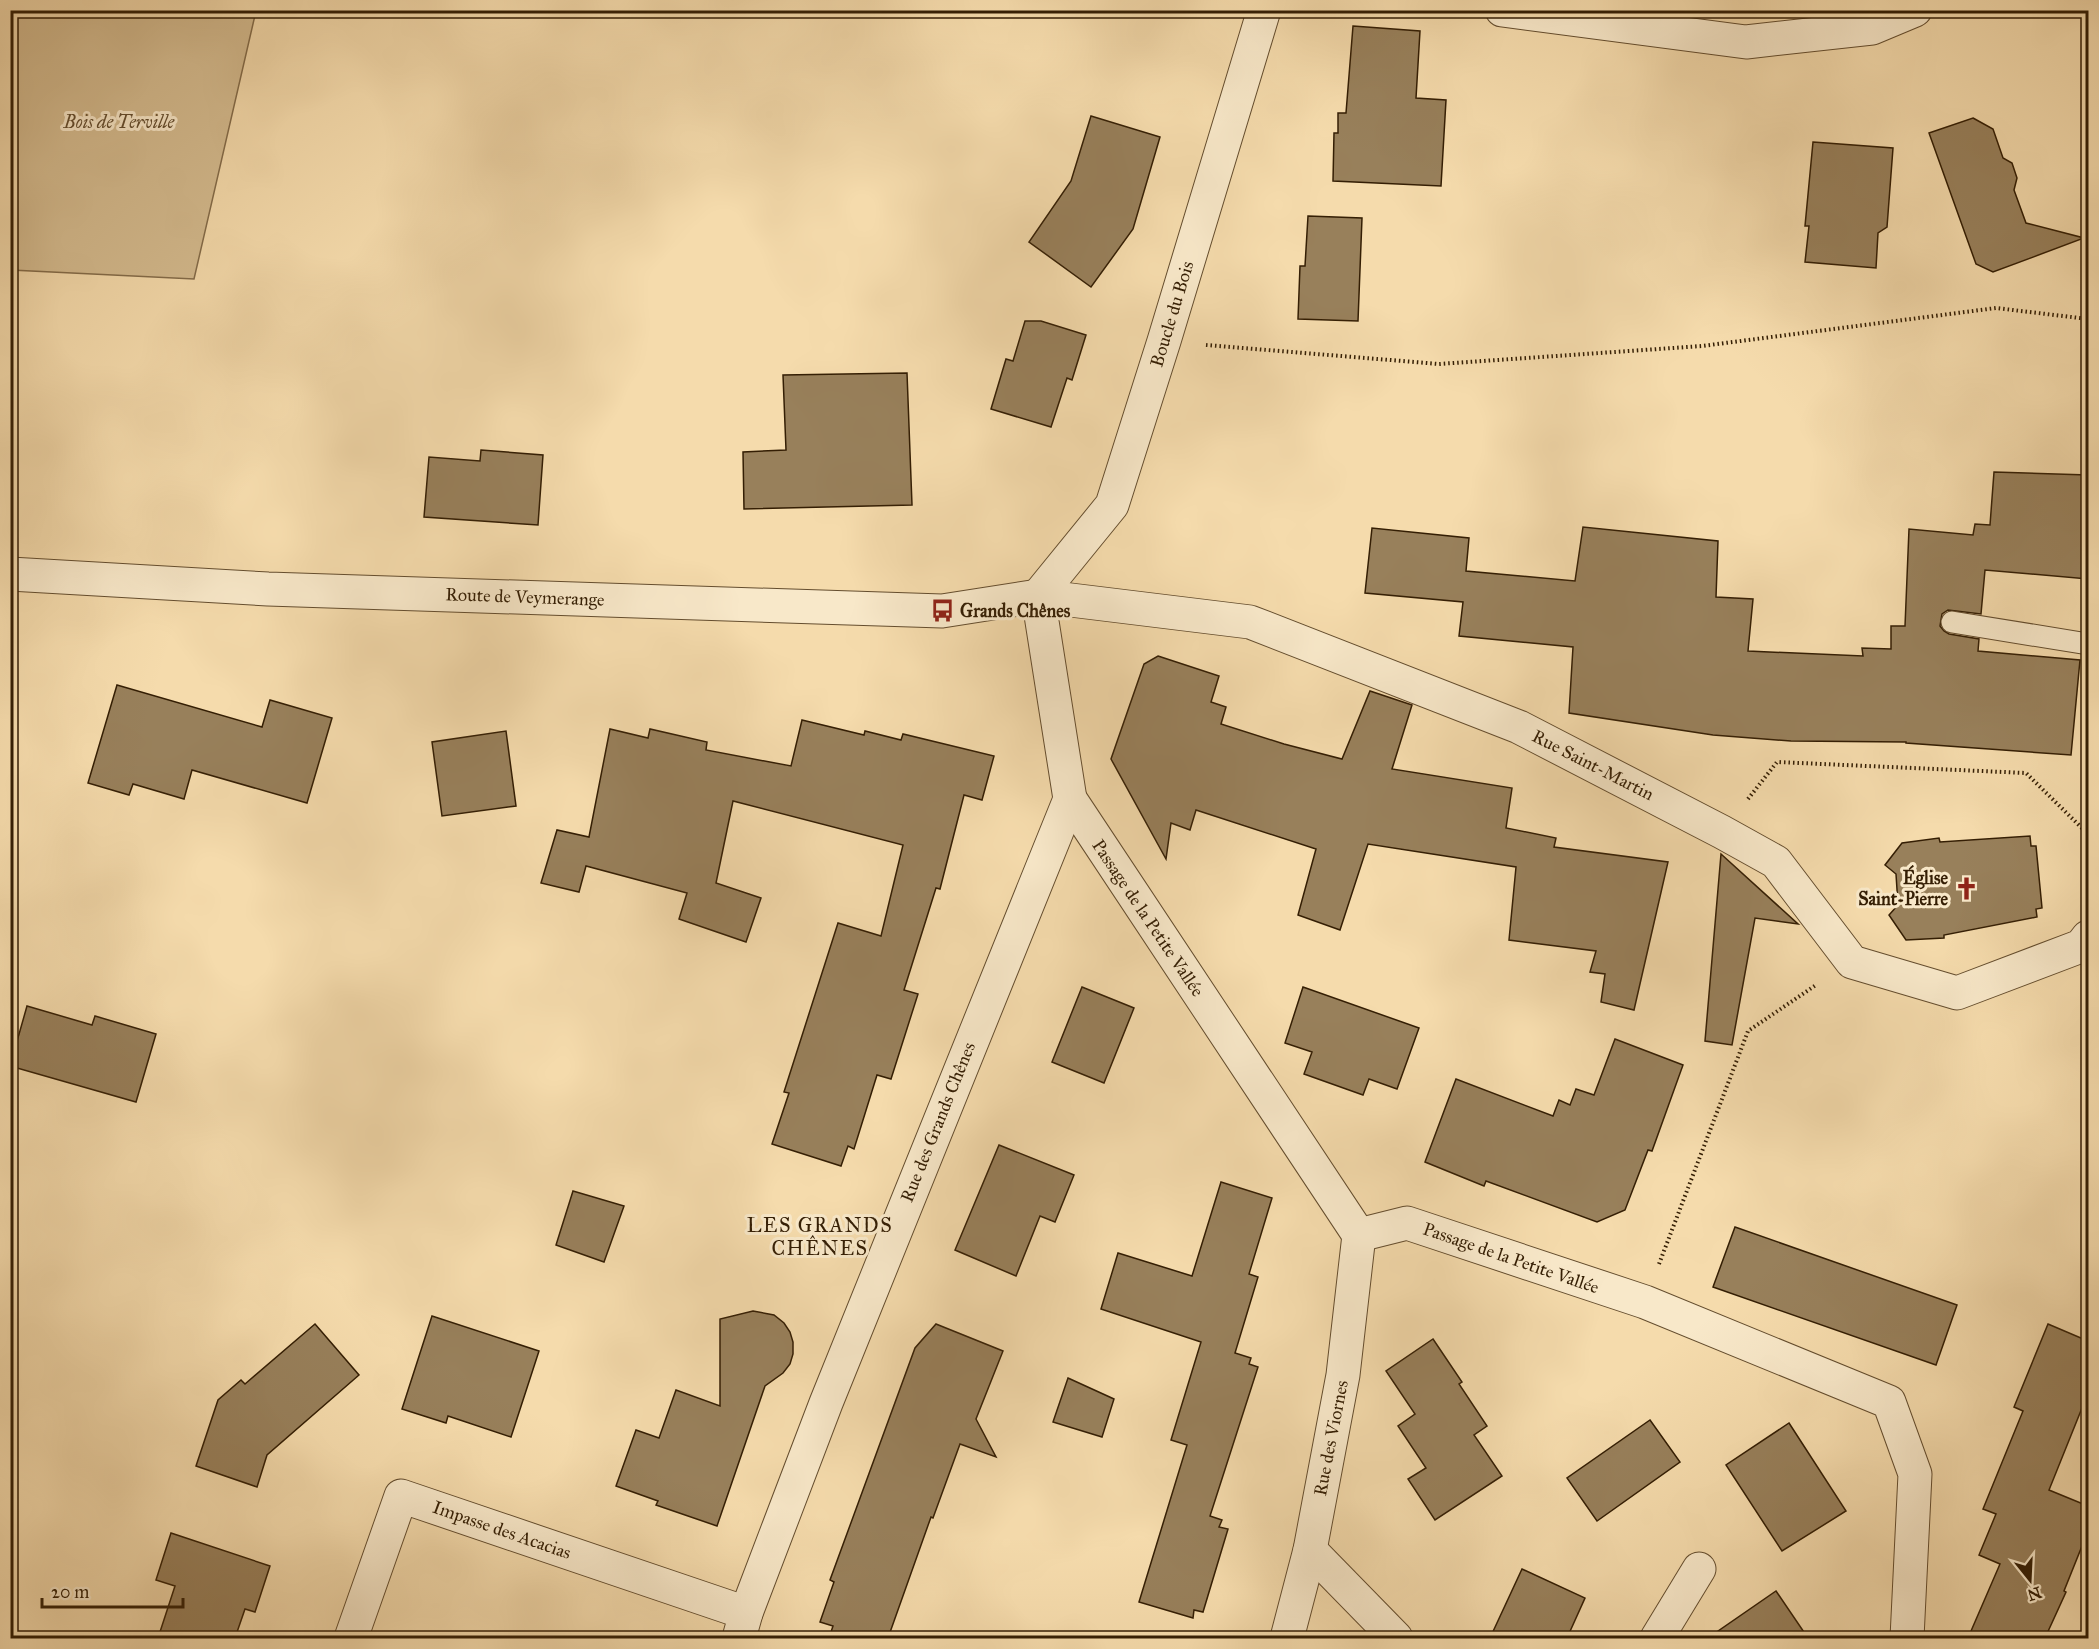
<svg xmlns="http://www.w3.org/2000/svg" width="2099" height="1649" viewBox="0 0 2099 1649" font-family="'IM FELL Great Primer',serif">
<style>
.green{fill:#d4bb8f;stroke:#846c4a;stroke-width:1.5}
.building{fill:#98805b;stroke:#341e04;stroke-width:1.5}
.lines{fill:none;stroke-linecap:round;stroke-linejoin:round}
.service-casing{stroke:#644d2e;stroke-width:23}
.minor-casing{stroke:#644d2e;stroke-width:35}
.path{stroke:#341e04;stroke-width:4;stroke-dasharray:1.5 3;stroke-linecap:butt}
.service{stroke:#f8e8c9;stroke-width:21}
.minor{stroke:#f8e8c9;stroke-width:33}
.labels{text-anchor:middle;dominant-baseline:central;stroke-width:6;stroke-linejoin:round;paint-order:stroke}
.park-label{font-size:18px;font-style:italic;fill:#644d2e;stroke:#f8e8c9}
.street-label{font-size:18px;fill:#341e04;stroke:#f8e8c9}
.poi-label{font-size:18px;font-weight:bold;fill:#341e04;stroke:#f8e8c9;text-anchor:start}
.neighbourhood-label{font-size:20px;letter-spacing:1.5px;fill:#341e04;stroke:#f8e8c9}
</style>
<rect width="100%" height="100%" fill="#f5dbac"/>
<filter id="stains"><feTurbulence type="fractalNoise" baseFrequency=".00333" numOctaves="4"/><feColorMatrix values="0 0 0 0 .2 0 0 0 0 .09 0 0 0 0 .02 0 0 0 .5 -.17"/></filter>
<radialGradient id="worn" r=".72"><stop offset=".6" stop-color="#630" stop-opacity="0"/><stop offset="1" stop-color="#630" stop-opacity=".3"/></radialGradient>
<polygon class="green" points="10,11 256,11 194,279 11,270"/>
<g class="building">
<polygon points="1353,26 1420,31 1416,98 1446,100 1441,186 1333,181 1334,133 1338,133 1338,113 1346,113"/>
<polygon points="1091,116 1160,137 1133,229 1091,287 1029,242 1071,181"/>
<polygon points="1973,118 1993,129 2003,158 2012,163 2017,178 2014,190 2026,223 2084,238 1993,272 1976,264 1929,133"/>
<polygon points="1813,142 1893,148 1887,227 1878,233 1876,268 1805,262 1809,226 1805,226"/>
<polygon points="1308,216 1362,218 1358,321 1298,319 1300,266 1305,266"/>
<polygon points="1025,321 1041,321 1086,335 1072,380 1067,378 1051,427 991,409 1006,359 1013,361"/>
<polygon points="907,373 912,505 744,509 743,452 786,450 783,375"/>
<polygon points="481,450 543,455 538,525 424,517 429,457 480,461"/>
<polygon points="1994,472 2088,475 2088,579 1985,570 1981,614 1948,610 1942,614 1940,626 1944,631 1949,634 1979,639 1978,651 2080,660 2071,755 1906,743 1906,742 1791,741 1713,735 1569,713 1573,647 1459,636 1463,602 1365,593 1372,528 1469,538 1466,571 1575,581 1583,527 1718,541 1716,597 1753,599 1748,651 1863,656 1862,648 1891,649 1891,626 1905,626 1909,529 1973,535 1975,524 1990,525"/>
<polygon points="1158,656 1219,676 1211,702 1226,707 1221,724 1284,744 1342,759 1370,691 1412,705 1392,769 1512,788 1506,828 1556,838 1554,847 1668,862 1634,1010 1601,1002 1605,974 1590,972 1596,951 1509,940 1516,867 1368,844 1340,930 1298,915 1316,849 1196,810 1190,830 1171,823 1166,859 1111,759 1144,664"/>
<polygon points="117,685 262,727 270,700 332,718 307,803 192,770 184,799 133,784 129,795 88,783"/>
<polygon points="802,720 864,735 865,731 901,740 903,734 994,756 982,800 964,795 940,889 936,888 904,990 918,994 891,1079 877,1075 854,1149 848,1146 841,1166 772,1144 789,1093 784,1092 838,923 881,936 903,845 733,801 716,883 761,898 746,942 679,919 687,893 586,866 579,892 541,883 557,830 589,837 610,729 648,738 650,729 707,742 706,750 791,766"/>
<polygon points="506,731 516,806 442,816 432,742"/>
<polygon points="2030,836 2031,846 2036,846 2042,908 2036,909 2037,917 1944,935 1944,938 1906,940 1889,915 1898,905 1896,874 1885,865 1902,843 1939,838 1940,842"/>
<polygon points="1721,854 1798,924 1755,918 1732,1045 1705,1041"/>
<polygon points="1082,987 1134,1008 1104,1083 1052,1062"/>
<polygon points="1303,987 1419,1028 1397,1089 1369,1079 1363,1095 1304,1074 1312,1052 1285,1043"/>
<polygon points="27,1006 92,1025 95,1016 156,1034 136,1102 10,1066"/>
<polygon points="1615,1039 1683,1065 1652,1151 1648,1150 1625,1210 1597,1222 1486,1181 1484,1186 1425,1162 1456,1079 1553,1116 1559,1100 1570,1105 1576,1089 1594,1095"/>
<polygon points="999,1145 1074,1175 1055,1222 1040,1216 1016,1276 955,1250"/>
<polygon points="1221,1182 1272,1198 1249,1274 1258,1277 1235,1353 1251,1358 1249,1364 1258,1367 1210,1516 1222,1520 1219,1527 1228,1529 1203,1612 1194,1610 1193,1618 1139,1602 1187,1445 1171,1440 1201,1342 1101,1309 1118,1253 1192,1276"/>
<polygon points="573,1191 624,1206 604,1262 556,1245"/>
<polygon points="1735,1227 1957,1305 1936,1365 1713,1287"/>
<polygon points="753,1311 774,1315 784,1323 790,1332 793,1342 793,1354 790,1364 783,1373 765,1386 717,1526 656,1505 658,1501 616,1486 636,1430 659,1438 676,1390 720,1406 720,1319"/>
<polygon points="432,1316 539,1351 511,1437 448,1416 446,1423 402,1409"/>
<polygon points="315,1324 359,1375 267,1455 257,1487 196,1466 218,1400 241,1380 245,1384"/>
<polygon points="936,1324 1003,1351 976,1419 996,1457 960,1444 933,1518 931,1517 888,1638 829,1638 833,1626 820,1622 834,1582 830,1580 915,1348"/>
<polygon points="2048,1324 2088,1341 2088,1393 2049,1490 2088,1506 2088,1531 2064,1591 2066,1592 2045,1638 1968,1638 2000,1564 1979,1555 1996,1514 1983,1509 2023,1411 2014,1407"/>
<polygon points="1433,1339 1462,1382 1459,1384 1487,1426 1474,1435 1502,1476 1435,1520 1408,1479 1426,1468 1398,1426 1415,1414 1386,1371"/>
<polygon points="1068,1378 1114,1399 1102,1437 1053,1422"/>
<polygon points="1650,1420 1680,1462 1597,1521 1567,1478"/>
<polygon points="1789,1423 1846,1511 1782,1551 1726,1465"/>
<polygon points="171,1533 270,1566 255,1612 245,1609 235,1638 158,1638 175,1586 156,1580"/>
<polygon points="1522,1569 1585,1598 1567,1638 1490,1638"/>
<polygon points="1776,1591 1808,1638 1708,1638"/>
</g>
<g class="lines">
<defs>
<polyline id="service" points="1952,622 2088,644"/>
<g id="minor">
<polyline points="1502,10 1746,42 1872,28 1915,10"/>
<polyline points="10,574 268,589 942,611 1038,596 1250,622 1519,727 1722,832 1776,862 1852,962 1957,993 2081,946 2088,937"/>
<polyline points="1038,596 1112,505 1164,341 1264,10"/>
<polyline points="1070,799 1359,1235"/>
<polyline points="1359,1235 1407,1223 1645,1302 1889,1402 1915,1474 1907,1638"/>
<polyline points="1310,1550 1396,1638"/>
<polyline points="351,1638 401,1496 746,1613"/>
<polyline points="739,1638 746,1613 826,1403 1070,799 1038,596"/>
<polyline points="1287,1638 1310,1550 1343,1375 1359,1235"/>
<polyline points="1657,1638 1699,1569"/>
</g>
</defs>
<use href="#service" class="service-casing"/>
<use href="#minor" class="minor-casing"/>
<g class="path">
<polyline points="1206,345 1439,364 1702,346 1996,308 2088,319"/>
<polyline points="1748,799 1777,762 2026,773 2088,834"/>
<polyline points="1659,1264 1748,1031 1816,985"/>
</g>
<use href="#service" class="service"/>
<use href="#minor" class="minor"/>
</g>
<defs>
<symbol id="bus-bare" viewBox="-9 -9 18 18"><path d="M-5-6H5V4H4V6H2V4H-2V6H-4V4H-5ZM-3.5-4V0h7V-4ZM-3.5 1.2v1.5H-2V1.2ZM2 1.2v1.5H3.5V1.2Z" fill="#8f2418" stroke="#f8e8c9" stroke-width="2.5" paint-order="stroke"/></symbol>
<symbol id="church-bare" viewBox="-9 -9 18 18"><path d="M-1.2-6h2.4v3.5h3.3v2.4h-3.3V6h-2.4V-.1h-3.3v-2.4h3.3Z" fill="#8f2418" stroke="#f8e8c9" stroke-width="2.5" paint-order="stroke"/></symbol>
</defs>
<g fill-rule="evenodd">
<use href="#bus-bare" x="926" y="594" width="33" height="33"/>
<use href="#church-bare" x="1950" y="872" width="33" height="33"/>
</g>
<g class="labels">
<g class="park-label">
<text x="119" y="122">Bois de Terville</text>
</g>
<g class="street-label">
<text transform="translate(1172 314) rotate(-73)">Boucle du Bois</text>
<text transform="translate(525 597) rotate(2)">Route de Veymerange</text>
<text transform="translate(1593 765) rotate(27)">Rue Saint-Martin</text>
<text transform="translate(1148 918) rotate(56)">Passage de la Petite Vallée</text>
<text transform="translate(938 1122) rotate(-68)">Rue des Grands Chênes</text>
<text transform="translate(1511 1258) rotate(19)">Passage de la Petite Vallée</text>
<text transform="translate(1331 1438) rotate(-79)">Rue des Viornes</text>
<text transform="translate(502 1530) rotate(19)">Impasse des Acacias</text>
</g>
<g class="poi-label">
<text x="960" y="611">Grands Chênes</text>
<text x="1948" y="878" text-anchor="end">Église<tspan x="1948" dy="21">Saint-Pierre</tspan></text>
</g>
<g class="neighbourhood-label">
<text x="820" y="1225">LES GRANDS<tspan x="820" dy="23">CHÊNES</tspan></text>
</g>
</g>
<rect width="2099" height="1649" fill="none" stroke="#f5dbac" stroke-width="36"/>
<rect x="12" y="12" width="2075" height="1625" fill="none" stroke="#341e04" stroke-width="3"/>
<rect x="18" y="18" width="2063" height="1613" fill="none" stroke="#341e04" stroke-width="1.5"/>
<g transform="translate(2030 1580) rotate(162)" stroke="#f8e8c9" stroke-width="4.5" paint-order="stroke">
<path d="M0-4.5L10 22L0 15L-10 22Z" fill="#341e04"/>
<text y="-9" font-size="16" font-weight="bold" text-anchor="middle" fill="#341e04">N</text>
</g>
<path d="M42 1598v9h141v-9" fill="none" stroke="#341e04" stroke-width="3"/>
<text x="51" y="1598" font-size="18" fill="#341e04" stroke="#f8e8c9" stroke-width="4.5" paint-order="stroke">20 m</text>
<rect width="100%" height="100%" filter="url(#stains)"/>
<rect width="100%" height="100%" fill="url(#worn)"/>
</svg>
